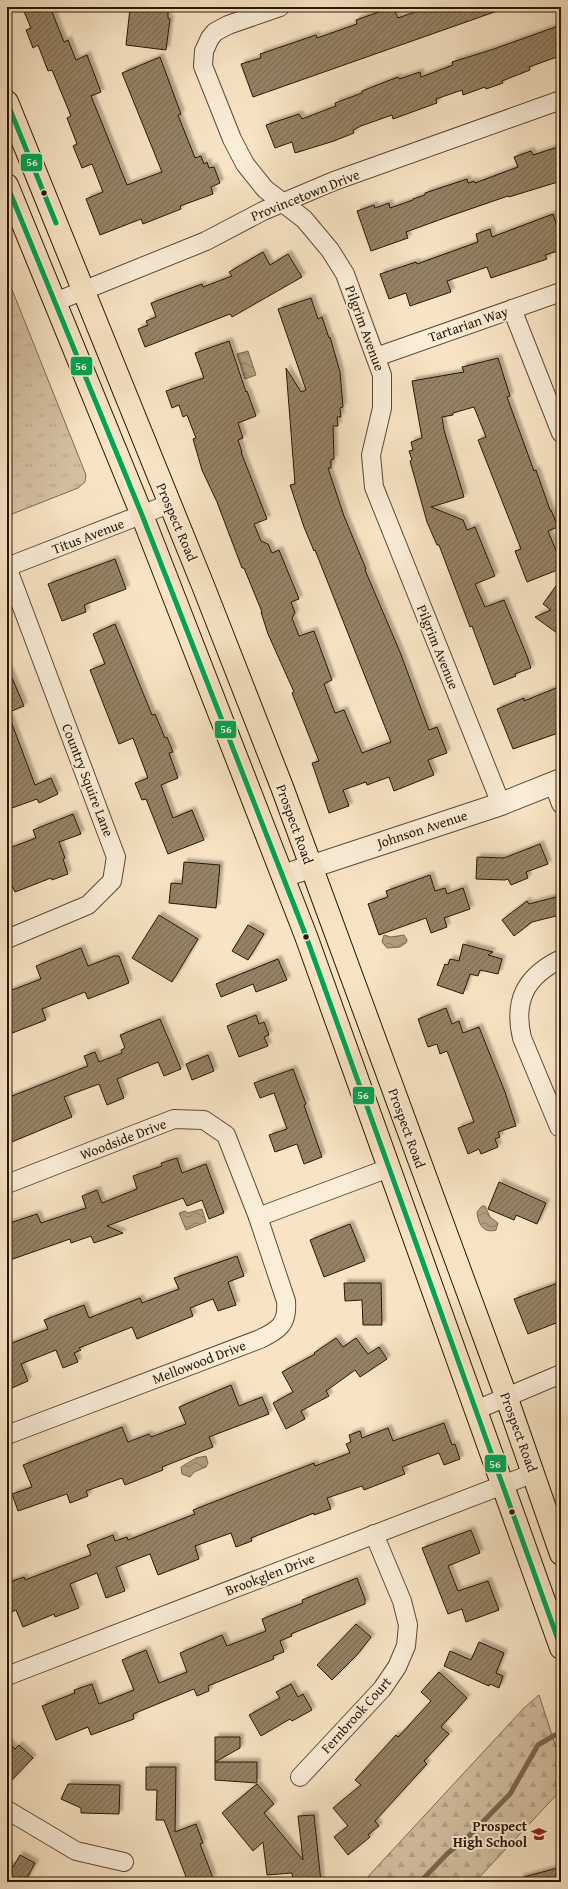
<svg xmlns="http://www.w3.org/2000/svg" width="568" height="1889" viewBox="0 0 568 1889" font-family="'Gentium Book Plus',serif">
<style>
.grass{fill:url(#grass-tufts);stroke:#7f6c52}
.forest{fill:url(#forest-firs);stroke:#7f6c52}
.water{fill:url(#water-waves);stroke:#7b684e}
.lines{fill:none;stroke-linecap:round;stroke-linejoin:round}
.stream{stroke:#7b684e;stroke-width:5}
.building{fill:url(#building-hatch);stroke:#291701;filter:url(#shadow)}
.minor-casing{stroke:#5d4a32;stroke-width:20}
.tertiary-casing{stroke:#5d4a32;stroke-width:24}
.primary-casing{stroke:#291701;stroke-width:24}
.minor{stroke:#faedd9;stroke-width:18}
.tertiary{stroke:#faedd9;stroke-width:22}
.primary{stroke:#f8e4c4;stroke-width:22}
.bus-1-casing{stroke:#faedd9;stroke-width:8}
.bus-1{stroke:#00a651;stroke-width:5}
.bus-dot{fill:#291701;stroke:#faedd9;stroke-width:1.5}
.labels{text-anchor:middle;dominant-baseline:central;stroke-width:4;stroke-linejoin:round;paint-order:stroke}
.street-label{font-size:14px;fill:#291701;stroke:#faedd9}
.poi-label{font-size:14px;font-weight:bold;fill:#291701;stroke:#faedd9;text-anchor:end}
.line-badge{stroke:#faedd9;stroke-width:1.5}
.badge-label{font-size:11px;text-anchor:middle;font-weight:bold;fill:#fff}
</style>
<defs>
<pattern id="grass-tufts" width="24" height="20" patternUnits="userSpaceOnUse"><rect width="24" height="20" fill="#d5c1a3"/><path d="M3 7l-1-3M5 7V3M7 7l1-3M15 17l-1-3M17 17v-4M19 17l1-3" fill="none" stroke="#b7a58b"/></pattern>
<pattern id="forest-firs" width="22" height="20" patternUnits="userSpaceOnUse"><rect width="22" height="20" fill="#d5c1a3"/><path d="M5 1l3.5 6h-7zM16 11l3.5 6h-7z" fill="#b7a58b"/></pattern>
<pattern id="water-waves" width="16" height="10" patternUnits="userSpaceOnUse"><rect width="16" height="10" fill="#b29e82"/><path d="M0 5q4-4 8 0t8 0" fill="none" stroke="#918068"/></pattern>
<pattern id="building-hatch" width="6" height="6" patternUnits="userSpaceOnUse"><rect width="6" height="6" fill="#958266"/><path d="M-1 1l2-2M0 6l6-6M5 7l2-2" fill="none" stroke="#7a6952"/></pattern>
<filter id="shadow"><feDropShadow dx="3.5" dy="-3.5" stdDeviation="1" flood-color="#0004"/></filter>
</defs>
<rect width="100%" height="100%" fill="#f8e4c4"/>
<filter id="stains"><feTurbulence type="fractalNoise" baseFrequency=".005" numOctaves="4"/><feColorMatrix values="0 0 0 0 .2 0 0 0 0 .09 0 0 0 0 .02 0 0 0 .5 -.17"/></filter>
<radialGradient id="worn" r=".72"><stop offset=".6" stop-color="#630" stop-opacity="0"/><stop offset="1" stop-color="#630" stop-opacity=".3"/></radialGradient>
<polygon class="grass" points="7,277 86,475 85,482 78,488 7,516"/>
<polygon class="forest" points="539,1695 561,1763 561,1790 475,1882 363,1882 523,1709"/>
<g class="water">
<polygon points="248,351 256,375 245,379 237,354"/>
<polygon points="384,935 391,937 404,935 407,940 406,943 400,947 387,948 382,942"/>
<path d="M482,1206h3l5,11 8,6 -2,7c-13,4 -18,-7 -19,-18z"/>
<polygon points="202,1209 206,1222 186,1230 179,1213 185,1211 188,1213"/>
<polygon points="206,1456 208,1463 206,1467 194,1472 190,1477 182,1474 181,1467 196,1458"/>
</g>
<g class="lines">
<polyline class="stream" points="420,1882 448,1853 470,1835 510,1794 538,1745 555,1735 561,1736"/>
</g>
<g class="building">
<polygon points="22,7 50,7 64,42 68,40 76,60 87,55 101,92 91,96 127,185 162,172 122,73 160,57 181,114 178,115 195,158 201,156 204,164 207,162 209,168 214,167 220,183 211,187 213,194 180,206 181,209 143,224 141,219 100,235 86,199 103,192 92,164 82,168 73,146 77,144 67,118 71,116 52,70 48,71 38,45 33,48 26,30 31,28"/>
<polygon points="393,7 398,18 429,7 503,7 503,9 253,97 241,64 261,58 260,54 316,35 317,38 357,24 356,20"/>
<polygon points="130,8 168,11 168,18 170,19 166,50 126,45"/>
<polygon points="561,25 561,62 559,63 557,57 529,67 530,70 502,81 503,83 486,89 485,87 463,95 462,90 436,99 437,103 393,119 392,115 361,126 353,130 354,133 334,141 295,153 292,142 275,148 266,125 299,114 302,119 336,106 335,103 362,93 362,91 385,82 398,77 399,79 420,72 421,77 453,65 452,62 491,50"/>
<polygon points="561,146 561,181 509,197 508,196 450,216 406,232 408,238 371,251 357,211 374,205 375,208 389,203 390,208 413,200 413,199 425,195 425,193 467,179 468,183 474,181 475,183 518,167 514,157 531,151 533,155"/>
<polygon points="553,214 561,239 561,250 545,255 547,259 491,278 487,267 447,281 451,292 410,306 406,293 389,299 380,274 416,262 417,264 478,242 476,234 490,229 492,237"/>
<polygon points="263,252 270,265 288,254 302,277 232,317 230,314 145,347 138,329 148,325 146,321 156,317 151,303 202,284 203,287 232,276 229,272"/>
<polygon points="311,298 318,319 322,317 329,338 330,337 340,372 343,407 340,408 341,417 337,417 338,426 333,426 334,459 331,460 331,468 328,468 344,516 366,569 365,570 400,652 429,730 437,727 447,753 428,760 434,775 394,791 389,777 367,785 366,782 343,790 349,806 329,813 312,763 319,761 292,693 294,692 268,634 261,612 262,612 244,568 242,568 217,502 202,470 193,439 196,438 187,415 183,417 179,405 172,408 166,391 204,378 195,353 229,341 246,392 247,391 256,416 238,423 243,438 238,440 242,452 241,452 267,519 254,524 261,541 268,544 272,553 279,550 288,572 299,599 291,602 295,613 292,618 299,636 314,631 332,680 324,684 335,713 344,710 362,753 391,742 315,550 314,551 304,527 290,485 295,484 286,368 301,392 306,390 278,309"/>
<polygon points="498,358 510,396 507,397 534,471 536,470 550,510 551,510 558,527 548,531 560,560 557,561 560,569 527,582 515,551 521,549 478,440 486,437 474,407 453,413 453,415 442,417 444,430 464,497 431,507 463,520 467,530 475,527 495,576 475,584 485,607 504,600 527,656 531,668 515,674 516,676 494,685 472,626 470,627 439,545 437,545 427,522 410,461 412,460 409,451 413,450 411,442 422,438 412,381 464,372 462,367"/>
<polygon points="115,559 126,589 84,605 86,612 62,621 48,584"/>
<polygon points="561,579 561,636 535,617 551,610 543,604"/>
<polygon points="115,624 152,715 155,714 165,738 167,737 173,752 169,753 178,778 161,785 173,818 192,810 204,840 168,854 146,799 142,800 135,783 148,778 133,738 119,744 90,670 105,664 93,634"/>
<polygon points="7,666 24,706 7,713"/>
<polygon points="561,686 561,732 513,749 497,709 524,698 524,701"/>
<polygon points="7,716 9,716 35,785 51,778 58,794 39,803 37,799 12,808 7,793"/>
<polygon points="73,814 81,834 59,842 65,858 63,859 68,874 52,880 51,878 15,892 11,884 7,886 7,849 36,838 33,830"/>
<polygon points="540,844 548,864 526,872 528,878 511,885 508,879 505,880 476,879 477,857 504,858"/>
<polygon points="184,862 220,865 216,908 169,903 171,883 182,884"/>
<polygon points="430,875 435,891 445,888 447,894 463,888 470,909 444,918 447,927 431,933 426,918 379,935 368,904 388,897 386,891"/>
<polygon points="556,897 560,915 532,922 514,936 502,920 527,901 529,904"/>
<polygon points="159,915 198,939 172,982 132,958"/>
<polygon points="248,925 264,934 248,960 232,951"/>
<polygon points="463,944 493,952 488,955 502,959 498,974 480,970 478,976 470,974 463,994 437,985 445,964 448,965 450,959 459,961"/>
<polygon points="81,948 88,966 114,956 119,956 129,983 88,999 85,992 42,1009 46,1020 7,1035 7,992 41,979 36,966"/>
<polygon points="278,959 287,980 256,992 253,984 221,997 216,984"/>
<polygon points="446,1008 452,1024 459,1021 463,1033 479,1027 505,1092 516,1126 498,1132 500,1137 495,1139 498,1147 481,1154 479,1149 468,1154 458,1128 474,1122 447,1051 440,1054 437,1044 428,1047 418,1019"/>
<polygon points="256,1015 259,1024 264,1022 269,1035 264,1037 268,1046 239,1057 227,1026"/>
<polygon points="160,1019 181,1069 164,1076 158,1062 117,1079 124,1098 107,1105 99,1084 64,1097 72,1117 7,1144 7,1098 88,1066 84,1056 95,1052 99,1062 122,1053 121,1050 125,1048 120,1035"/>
<polygon points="208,1055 214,1071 192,1080 186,1064"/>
<polygon points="293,1069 306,1104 304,1105 322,1157 304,1164 297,1144 275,1152 269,1135 287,1129 274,1093 260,1098 254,1083"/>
<polygon points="177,1158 182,1173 206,1164 224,1213 209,1219 202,1200 187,1206 183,1198 107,1226 123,1233 94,1243 91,1236 71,1243 70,1239 7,1261 7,1224 37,1214 41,1223 86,1208 82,1196 97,1190 102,1203 137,1189 133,1176 162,1166 161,1163"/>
<polygon points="499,1182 546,1203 537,1224 516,1215 514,1220 488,1209"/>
<polygon points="350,1224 365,1261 324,1277 310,1240"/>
<polygon points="237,1256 244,1276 228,1282 236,1305 218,1311 213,1299 190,1308 193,1316 137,1339 132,1327 79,1348 81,1350 74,1353 78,1362 63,1368 56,1350 21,1364 28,1381 12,1388 7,1376 7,1345 48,1329 44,1320 84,1305 89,1318 140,1298 142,1303 179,1289 174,1278"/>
<polygon points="561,1282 561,1321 528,1334 514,1299"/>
<polygon points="344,1283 381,1283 382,1325 363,1325 362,1300 345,1301"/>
<polygon points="336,1338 343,1347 356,1338 368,1354 379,1347 387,1359 360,1377 355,1370 326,1391 329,1396 301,1411 305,1419 286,1429 273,1403 293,1392 282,1372 315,1354 314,1353"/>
<polygon points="231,1385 239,1406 262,1397 269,1414 209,1437 213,1447 162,1467 163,1470 125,1485 122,1478 86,1491 88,1496 70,1503 67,1494 18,1511 12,1494 32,1487 23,1465 122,1427 128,1442 149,1434 151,1437 186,1424 179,1407"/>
<polygon points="444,1423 452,1445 455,1444 460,1459 444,1465 439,1453 402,1467 405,1474 364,1490 362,1486 327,1498 331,1509 314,1515 314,1513 251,1538 252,1541 236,1547 231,1533 195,1546 199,1559 158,1575 150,1554 116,1567 125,1591 106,1598 97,1573 70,1584 79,1608 55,1617 54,1614 23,1627 16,1610 7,1614 7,1583 24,1577 25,1580 91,1555 87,1545 113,1535 115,1541 127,1537 128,1540 195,1514 193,1510 314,1463 315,1466 350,1453 346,1444 351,1442 349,1435 360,1431 362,1438 388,1428 393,1441"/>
<polygon points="471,1530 480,1553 448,1566 458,1591 488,1581 499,1610 466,1622 462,1609 448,1614 422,1548"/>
<polygon points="357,1578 365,1599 365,1604 291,1634 292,1636 280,1641 284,1652 273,1656 274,1659 208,1686 209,1691 197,1696 194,1689 133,1714 134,1719 91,1735 88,1727 56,1740 42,1706 75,1693 74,1690 92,1684 99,1704 134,1690 122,1660 146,1650 159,1683 187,1672 180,1653 222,1635 227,1646 266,1631 262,1619 303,1603 302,1600"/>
<polygon points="356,1624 371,1637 357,1655 332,1680 317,1665"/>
<polygon points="479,1642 504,1653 496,1673 503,1676 499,1688 490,1684 489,1686 444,1666 450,1651 471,1660"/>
<polygon points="439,1672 467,1698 441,1727 449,1734 424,1761 427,1764 375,1821 379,1826 368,1835 370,1837 348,1855 334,1837 348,1826 333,1808 361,1785 355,1780 396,1735 398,1737 431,1701 421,1692"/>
<polygon points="291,1684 298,1697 303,1694 312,1710 292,1721 290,1719 261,1736 249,1715 280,1698 276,1692"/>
<polygon points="215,1737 240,1737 240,1748 215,1762"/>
<polygon points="7,1741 15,1749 19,1745 33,1758 7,1785"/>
<polygon points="215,1762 257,1762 257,1783 215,1780"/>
<polygon points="146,1767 176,1767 175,1832 196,1824 203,1843 200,1844 213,1878 202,1882 188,1882 164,1820 156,1820 157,1790 146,1790"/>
<polygon points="68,1784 120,1785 119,1814 81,1813 81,1808 61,1799"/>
<polygon points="257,1784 274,1804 264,1813 303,1860 298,1816 314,1815 321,1882 293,1882 292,1873 267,1875 263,1842 253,1851 222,1813"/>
<polygon points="20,1855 35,1863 25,1882 7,1882 7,1864 13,1867"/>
<polygon points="561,1867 561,1882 521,1882 520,1878"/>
</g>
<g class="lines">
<defs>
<g id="minor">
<polyline points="280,7 228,25 215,32 210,38 204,51 203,66 232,139 245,164 265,189 304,219 330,250 345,274 382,375 382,408 371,455 374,487 501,804"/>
<polyline points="55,302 206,241 263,211 334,181 561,100"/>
<polyline points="512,309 561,433"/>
<polyline points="376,357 561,292"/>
<polyline points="7,567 169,504"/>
<polyline points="553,782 561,804"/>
<polyline points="7,939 88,905 112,881 116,857 7,567"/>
<path d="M561,959c-35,17 -48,41 -39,79l37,89h2"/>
<path d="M7,1184l167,-65 30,1 22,15 32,82 28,84c2,23 -7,29 -26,38l-253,96"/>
<polyline points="258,1217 389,1168"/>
<polyline points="476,1410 561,1374"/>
<polyline points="7,1676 534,1473"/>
<polyline points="300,1777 382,1689 397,1667 406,1646 408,1625 402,1601 374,1534"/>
<polyline points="7,1810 76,1851 124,1862"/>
</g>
<polyline id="tertiary" points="283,876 501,804 561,780"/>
<g id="primary">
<polyline points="7,102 202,583 282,787 506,1396 561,1554"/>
<polyline points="7,185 142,515 306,936 561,1648"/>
</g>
</defs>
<use href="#minor" class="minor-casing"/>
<use href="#tertiary" class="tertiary-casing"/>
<use href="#primary" class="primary-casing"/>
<use href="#minor" class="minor"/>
<use href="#tertiary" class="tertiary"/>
<use href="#primary" class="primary"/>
<defs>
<g id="bus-1">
<polyline points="7,102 56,223"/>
<polyline points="7,185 142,515 306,936 561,1648"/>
</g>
</defs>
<use href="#bus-1" class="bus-1-casing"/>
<use href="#bus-1" class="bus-1"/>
</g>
<defs>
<symbol id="school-bare" viewBox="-9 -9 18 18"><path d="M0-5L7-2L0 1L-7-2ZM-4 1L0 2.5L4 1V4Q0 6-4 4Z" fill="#8f2418" stroke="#faedd9" stroke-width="2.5" paint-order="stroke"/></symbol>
</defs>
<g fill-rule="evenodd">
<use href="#school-bare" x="528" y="1823" width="22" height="22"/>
</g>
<g class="bus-dot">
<circle cx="44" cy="193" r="3.5"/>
<circle cx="306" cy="937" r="3.5"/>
<circle cx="512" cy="1512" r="3.5"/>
</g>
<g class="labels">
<g class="street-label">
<text transform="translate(305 195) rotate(-22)">Provincetown Drive</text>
<text transform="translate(468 324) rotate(-19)">Tartarian Way</text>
<text transform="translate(365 328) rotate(70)">Pilgrim Avenue</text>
<text transform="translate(177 522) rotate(67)">Prospect Road</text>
<text transform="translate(88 536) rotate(-21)">Titus Avenue</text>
<text transform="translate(438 647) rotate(68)">Pilgrim Avenue</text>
<text transform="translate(88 780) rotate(69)">Country Squire Lane</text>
<text transform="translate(295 824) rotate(70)">Prospect Road</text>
<text transform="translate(422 829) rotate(-18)">Johnson Avenue</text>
<text transform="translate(407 1128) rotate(70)">Prospect Road</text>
<text transform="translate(123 1139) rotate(-21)">Woodside Drive</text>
<text transform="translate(199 1362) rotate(-21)">Mellowood Drive</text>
<text transform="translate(519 1432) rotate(70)">Prospect Road</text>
<text transform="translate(270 1574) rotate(-21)">Brookglen Drive</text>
<text transform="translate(356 1715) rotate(-48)">Fernbrook Court</text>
</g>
<g class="poi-label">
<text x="527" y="1826">Prospect<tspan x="527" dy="16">High School</tspan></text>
</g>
</g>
<g class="line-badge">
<rect x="20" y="153" width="23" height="19" rx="4" fill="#00a651"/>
<rect x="70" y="356" width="23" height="20" rx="4" fill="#00a651"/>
<rect x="214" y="720" width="23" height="19" rx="4" fill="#00a651"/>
<rect x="352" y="1086" width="23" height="19" rx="4" fill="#00a651"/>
<rect x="484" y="1454" width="23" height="19" rx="4" fill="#00a651"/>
</g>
<g class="badge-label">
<text x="32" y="166">56</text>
<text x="81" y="370">56</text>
<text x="226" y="733">56</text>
<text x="363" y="1099">56</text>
<text x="495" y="1468">56</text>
</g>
<rect width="568" height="1889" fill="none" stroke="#f8e4c4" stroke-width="24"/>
<rect x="8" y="8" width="552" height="1873" fill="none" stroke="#291701" stroke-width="2"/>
<rect x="12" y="12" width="544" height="1865" fill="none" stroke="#291701"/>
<rect width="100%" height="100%" filter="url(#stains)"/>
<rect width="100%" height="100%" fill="url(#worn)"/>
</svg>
